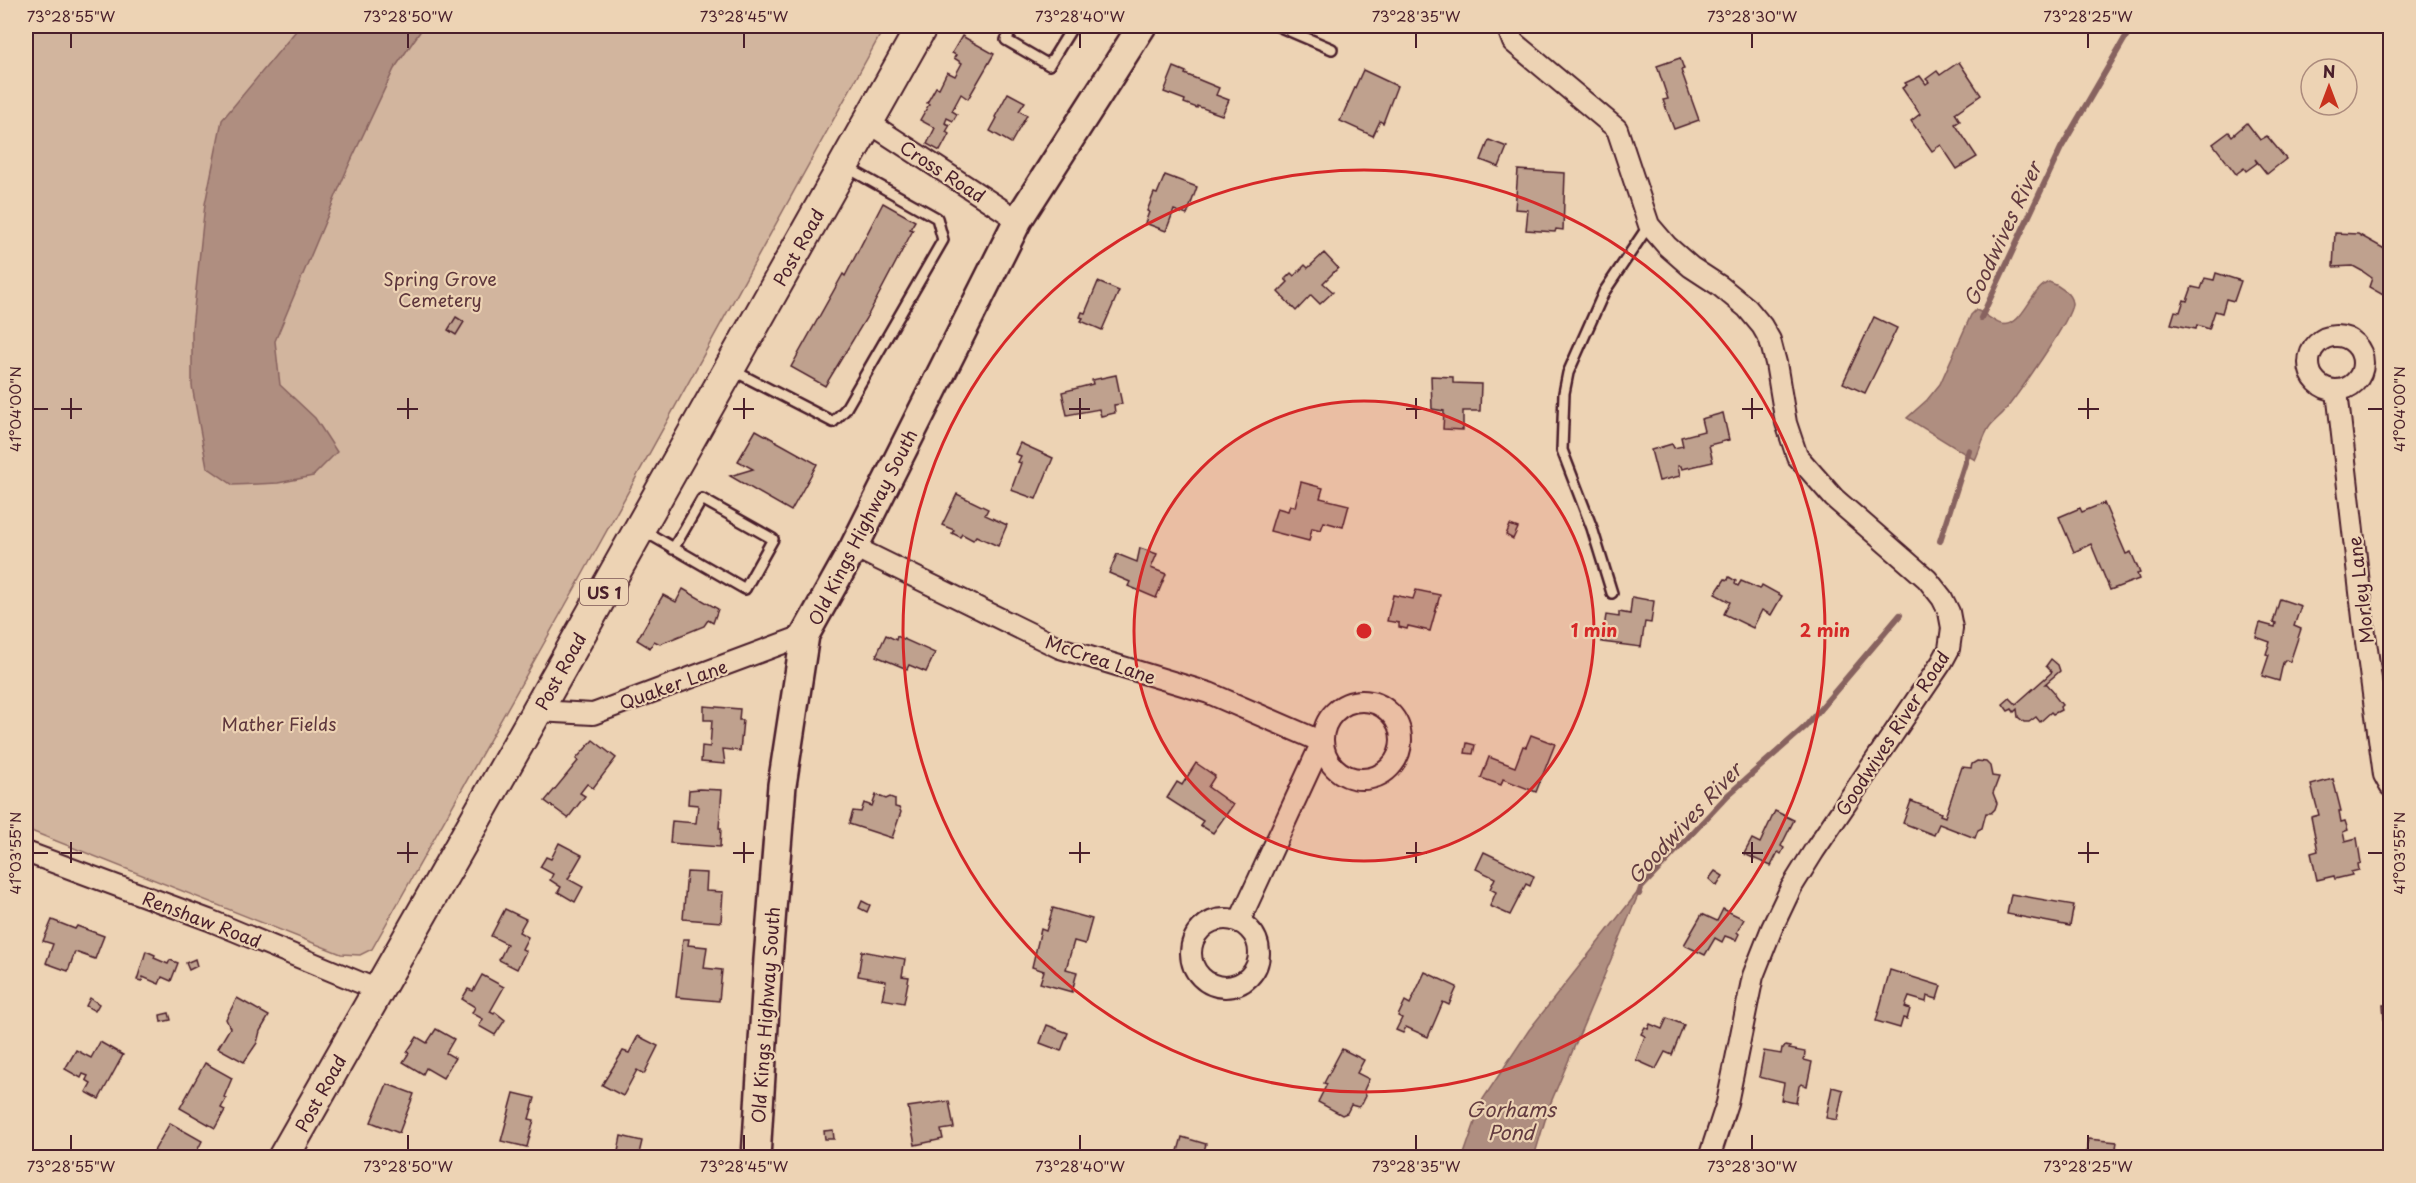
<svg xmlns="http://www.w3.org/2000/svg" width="2416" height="1183" viewBox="0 0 2416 1183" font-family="'Playpen Sans',sans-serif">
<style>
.green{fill:#d2b59e;stroke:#8e6a64;stroke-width:1.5}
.water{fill:#af8e80;stroke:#87625e;stroke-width:1.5}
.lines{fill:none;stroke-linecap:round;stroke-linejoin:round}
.stream{stroke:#87625e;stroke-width:6}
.building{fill:#bfa18e;stroke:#4a1f2b;stroke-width:1.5}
.lane-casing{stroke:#4a1f2b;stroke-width:14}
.street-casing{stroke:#4a1f2b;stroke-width:24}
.secondary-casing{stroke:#4a1f2b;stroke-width:32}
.primary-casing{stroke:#4a1f2b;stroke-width:34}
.lane{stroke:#edd3b4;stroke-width:9}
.street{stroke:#edd3b4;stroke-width:20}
.secondary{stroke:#edd3b4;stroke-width:27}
.primary{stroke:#edd3b4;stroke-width:30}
.ticks{fill:none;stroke:#4a1f2b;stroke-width:2}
.ring{fill:none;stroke:#d62828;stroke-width:3}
.labels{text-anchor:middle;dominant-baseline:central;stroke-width:4.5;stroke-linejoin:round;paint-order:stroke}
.shield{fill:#edd3b4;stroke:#7b5554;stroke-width:1.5}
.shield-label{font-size:16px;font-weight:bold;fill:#4a1f2b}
.street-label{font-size:18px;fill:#4a1f2b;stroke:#edd3b4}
.park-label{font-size:18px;fill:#5e363c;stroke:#edd3b4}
.water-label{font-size:20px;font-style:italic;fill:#633b40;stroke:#edd3b4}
.centre{fill:#d62828;stroke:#edd3b4;stroke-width:3}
.ring-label{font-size:18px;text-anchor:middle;font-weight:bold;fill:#d62828;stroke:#edd3b4;stroke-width:4.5;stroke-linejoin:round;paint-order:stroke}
.neatline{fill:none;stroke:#4a1f2b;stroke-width:2}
.ticks-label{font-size:15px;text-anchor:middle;fill:#4a1f2b}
</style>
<rect width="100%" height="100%" fill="#edd3b4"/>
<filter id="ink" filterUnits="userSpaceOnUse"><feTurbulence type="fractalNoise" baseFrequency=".0167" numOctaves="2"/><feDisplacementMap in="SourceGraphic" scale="12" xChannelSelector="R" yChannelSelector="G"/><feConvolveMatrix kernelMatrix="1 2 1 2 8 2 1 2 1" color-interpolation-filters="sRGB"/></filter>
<g filter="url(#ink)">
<polygon class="green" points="26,26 885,26 579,581 372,949 360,955 341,954 26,829"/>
<g class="water">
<polygon points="300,26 424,26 394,69 348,167 275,341 280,385 315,418 337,452 313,476 278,483 233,485 207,467 192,386 192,328 205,204 222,120"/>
<path d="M2049,282c9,3 22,11 23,21 1,15 -57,95 -69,110 -4,4 -9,8 -13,13 -7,9 -10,24 -15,34l-68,-42 20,-18 13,-16 31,-69 5,-5c9,3 17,12 25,14 22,5 29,-35 48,-42z"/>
<polygon points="1641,888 1549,1107 1534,1157 1463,1157 1483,1099 1529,1030"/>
</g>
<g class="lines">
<g class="stream">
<polyline points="1981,318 2061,148 2132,26"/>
<polyline points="1940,541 1969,450"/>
<polyline points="1639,894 1641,888 1728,795 1805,727 1900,615"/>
</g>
</g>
<g class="building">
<polygon points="1850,26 1886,26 1885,29 1850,28"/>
<polygon points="962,36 994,54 968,99 961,94 952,111 957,114 953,121 947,118 945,123 950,125 946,132 949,134 940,151 927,144 935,128 920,120 929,104 927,103 936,87 939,88 947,72 955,76 962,63 954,58 956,55 952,53"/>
<polygon points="1680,58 1684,69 1681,70 1699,120 1674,129 1663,100 1668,99 1657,66"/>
<polygon points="1959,62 1981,95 1955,113 1960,121 1955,124 1977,157 1957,169 1941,145 1932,151 1911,121 1920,114 1902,88 1907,85 1905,83 1920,76 1926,84 1929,82 1926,79 1937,71 1940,75"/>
<polygon points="1174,67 1186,72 1185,74 1219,88 1216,95 1229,100 1222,115 1197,106 1197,108 1184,103 1185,100 1164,92"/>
<polygon points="1363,70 1397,86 1383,123 1380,121 1373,136 1340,121"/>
<polygon points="1008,93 1025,102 1019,111 1027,115 1011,143 990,131 997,118 995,117"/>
<polygon points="2247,123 2260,140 2267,136 2286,159 2267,174 2255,159 2257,163 2246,171 2244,168 2236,174 2213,144 2229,132 2232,136"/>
<polygon points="1489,140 1507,147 1499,167 1481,160"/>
<polygon points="1518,170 1565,173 1563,230 1556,229 1555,232 1526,230 1528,210 1515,209"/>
<polygon points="1165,175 1197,187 1187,215 1174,210 1166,231 1145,223 1149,212 1147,211 1154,193 1157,194"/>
<polygon points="883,203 915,221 910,229 913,230 868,315 825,386 791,367 843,274 845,276"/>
<polygon points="2335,233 2358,234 2390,252 2390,299 2369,287 2372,278 2362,271 2353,266 2333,267"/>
<polygon points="1324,253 1338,268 1323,283 1333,292 1320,304 1311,295 1296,311 1278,292 1288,282 1285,279 1291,273 1294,276 1305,265 1308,268"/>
<polygon points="2216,273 2241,281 2234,301 2226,299 2222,313 2215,311 2209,329 2197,325 2196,329 2171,324 2175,311 2180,312 2184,300 2187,301 2192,287 2201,289 2205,278 2214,280"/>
<polygon points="1098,282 1119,291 1102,330 1081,321 1083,318 1080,317 1082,312 1085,313"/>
<polygon points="456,317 464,322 456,335 448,330"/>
<polygon points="1874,317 1897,328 1865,393 1843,383"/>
<polygon points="1116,375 1122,404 1114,405 1115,413 1101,416 1099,409 1067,415 1062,392 1093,384 1092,380"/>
<polygon points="1431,376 1453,377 1453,383 1481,384 1480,411 1463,411 1463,430 1443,429 1444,411 1432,409"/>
<polygon points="1723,413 1729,440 1709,445 1713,462 1682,469 1681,466 1678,466 1680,476 1659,481 1651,450 1672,444 1674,448 1683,446 1681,437 1704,431 1701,419"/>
<polygon points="756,430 817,464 791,511 730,476 753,469 738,461"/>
<polygon points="1020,443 1053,458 1036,499 1011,490 1021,463 1018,462 1021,456 1015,454"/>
<polygon points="1301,482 1323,488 1320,498 1349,505 1343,527 1324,522 1321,530 1312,528 1309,541 1270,531 1277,508 1288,511 1290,505 1295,507"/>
<polygon points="957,494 988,509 985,515 1007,525 998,546 976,536 973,540 962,534 960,537 952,533 954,530 942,525"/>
<polygon points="2104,503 2126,554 2131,552 2140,573 2137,574 2139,579 2110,590 2091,544 2074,552 2059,517 2080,508 2082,512"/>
<polygon points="1510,525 1518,528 1513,539 1506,535"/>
<polygon points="1140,548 1157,554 1151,568 1166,574 1156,598 1128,586 1130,582 1109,573 1117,554 1137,562"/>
<polygon points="1729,577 1736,581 1735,584 1738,586 1741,581 1760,589 1762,585 1782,596 1771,615 1762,610 1753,628 1724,614 1730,602 1715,594 1725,579 1728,580"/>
<polygon points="683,589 718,609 713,623 708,620 704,626 660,644 654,641 650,648 637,640 663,595 676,602"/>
<polygon points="1416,590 1440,595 1430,631 1408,626 1407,629 1399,627 1399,623 1387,621 1393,595 1413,599"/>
<polygon points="1632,597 1654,601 1651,623 1645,622 1641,647 1602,642 1600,634 1601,629 1604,628 1606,615 1619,617 1619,612 1630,614"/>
<polygon points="2280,599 2301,606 2294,626 2301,629 2290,662 2286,660 2283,663 2279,681 2262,676 2269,655 2266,654 2270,642 2256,637 2260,623 2275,627 2276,623 2273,622"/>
<polygon points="886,635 896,640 897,636 935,653 926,672 909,665 907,669 876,656"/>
<polygon points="2051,659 2058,665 2060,671 2045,684 2047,684 2055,693 2054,695 2062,705 2060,707 2061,710 2053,714 2051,712 2040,722 2036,717 2029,722 2024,722 2018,717 2017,709 2014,712 2012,709 2008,711 2003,704 2010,698 2016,704 2052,672 2046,666"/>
<polygon points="704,706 740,709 739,720 743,720 740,751 723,749 725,764 701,762 702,746 710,747 712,720 704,720"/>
<polygon points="1531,735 1555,744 1536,792 1503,779 1501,785 1481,778 1489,757 1515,767 1523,746 1526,747"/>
<polygon points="593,740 616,758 593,788 587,784 580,793 585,796 568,818 545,801 578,761 576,759"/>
<polygon points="1467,743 1475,745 1473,754 1465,753"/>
<polygon points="1977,761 1986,762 1990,766 1992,776 1999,777 1993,793 1997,803 1995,809 1991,813 1986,813 1982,828 1978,830 1975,838 1939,824 1934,835 1903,823 1911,801 1941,813 1940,815 1945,817 1962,767 1971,768 1972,764"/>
<polygon points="1196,763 1215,776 1208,787 1233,805 1213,833 1200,825 1203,821 1167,798 1177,782 1182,785"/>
<polygon points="2333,779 2341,811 2339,811 2341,822 2345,821 2348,830 2343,832 2345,841 2357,838 2361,863 2358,864 2359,870 2351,872 2352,875 2335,879 2334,876 2317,880 2311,853 2318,851 2311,817 2319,815 2311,785"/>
<polygon points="699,789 722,790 719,828 721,828 720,847 670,843 672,821 696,823 698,805 688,804 689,790"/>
<polygon points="876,795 886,799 890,797 895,799 895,807 899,808 901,812 892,838 849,824 853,811 861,812 864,803 872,806"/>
<polygon points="1775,811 1794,820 1781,846 1784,848 1781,854 1778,852 1771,866 1744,854 1752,839 1760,843"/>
<polygon points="559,843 582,855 568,879 583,887 575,902 558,892 561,887 550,880 553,874 540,867 546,857 551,859"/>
<polygon points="1484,852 1534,876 1530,886 1526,884 1510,915 1490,906 1496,892 1490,889 1495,878 1476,869"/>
<polygon points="1715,871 1723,876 1717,886 1709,879"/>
<polygon points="687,872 707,873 706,891 723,892 721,922 683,919"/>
<polygon points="2011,894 2074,905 2070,926 2007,914"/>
<polygon points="862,901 870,905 867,912 859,908"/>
<polygon points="1053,908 1092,919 1085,944 1074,941 1066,969 1077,972 1072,992 1040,983 1044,971 1032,967 1041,929 1046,931"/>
<polygon points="505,909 526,919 519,932 528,937 522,949 526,951 517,969 499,960 507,944 491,936"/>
<polygon points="1723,909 1744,919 1737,932 1739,934 1736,940 1725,936 1722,942 1715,938 1705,955 1684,945 1702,914 1717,921"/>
<polygon points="52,920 75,929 77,926 104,936 95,959 75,952 68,971 46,963 53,944 43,941"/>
<polygon points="683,939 689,939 688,945 707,947 704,968 722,970 719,1001 676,997"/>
<polygon points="146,951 155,955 154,958 168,964 170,960 178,963 171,981 162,977 159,984 143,977 142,981 137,980"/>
<polygon points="862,951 905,959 902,976 909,977 904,1003 882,999 886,981 858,976"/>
<polygon points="195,959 197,966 189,970 186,963"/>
<polygon points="1890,970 1941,986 1937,999 1927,996 1926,1002 1909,997 1905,1007 1910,1009 1907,1019 1903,1018 1900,1028 1876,1021"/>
<polygon points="1425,972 1457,987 1449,1005 1443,1002 1428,1037 1406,1027 1403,1033 1396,1030 1402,1018 1398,1016 1405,1001 1410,1004"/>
<polygon points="482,975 504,987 490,1012 494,1014 495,1012 505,1020 495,1035 479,1026 483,1019 472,1013 475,1007 462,999 468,989 473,991"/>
<polygon points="90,998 99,1004 95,1011 86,1006"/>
<polygon points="237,998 269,1016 260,1031 257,1043 244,1062 218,1048 230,1028 226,1019"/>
<polygon points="2383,1005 2390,1005 2390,1050 2386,1046"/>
<polygon points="169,1013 171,1020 161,1022 160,1015"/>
<polygon points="1667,1018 1684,1025 1672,1055 1665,1052 1656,1069 1636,1060 1645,1036 1641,1034 1645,1027 1648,1029 1650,1024 1662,1029"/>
<polygon points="1047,1025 1068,1033 1061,1051 1040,1043"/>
<polygon points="436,1029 454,1039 446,1053 455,1058 443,1078 426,1068 423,1074 403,1062 409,1053 407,1052 417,1037 427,1043"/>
<polygon points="638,1036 658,1046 644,1074 637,1070 623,1096 602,1085 623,1051 629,1053"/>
<polygon points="100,1042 123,1055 99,1099 86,1092 91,1083 86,1080 88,1076 83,1074 81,1078 65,1069 76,1050 91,1058"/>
<polygon points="1785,1046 1790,1047 1789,1049 1805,1052 1804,1060 1812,1062 1807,1086 1801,1084 1799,1086 1796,1103 1781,1100 1784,1083 1759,1077 1764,1051 1781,1054 1782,1048 1784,1048"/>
<polygon points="1342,1049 1364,1060 1357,1073 1369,1079 1364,1090 1366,1096 1362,1104 1358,1107 1351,1105 1347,1113 1342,1115 1318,1102 1327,1084 1324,1083"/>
<polygon points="205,1063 232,1078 224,1097 226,1099 221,1108 225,1110 215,1128 180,1108"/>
<polygon points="387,1084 414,1094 399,1133 371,1122"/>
<polygon points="1832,1087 1843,1090 1837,1120 1826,1118"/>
<polygon points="514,1093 535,1098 529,1119 534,1120 527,1147 501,1141"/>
<polygon points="949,1101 954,1128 941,1130 943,1139 915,1145 908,1107"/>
<polygon points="170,1123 202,1141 195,1155 196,1158 158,1158 160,1154 154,1151"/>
<polygon points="833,1130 834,1139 825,1139 824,1131"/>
<polygon points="621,1136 642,1141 638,1158 617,1157"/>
<polygon points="1182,1137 1206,1144 1202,1158 1176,1158"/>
<polygon points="2088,1139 2117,1142 2116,1148 2132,1152 2183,1158 2097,1158 2097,1155 2086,1154"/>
<polygon points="368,1150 389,1153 388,1156 396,1158 353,1158 354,1155 367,1157"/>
</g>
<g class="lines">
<defs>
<g id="lane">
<polyline points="1014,26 1006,40 1049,65 1073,26"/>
<polyline points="1278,26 1332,49"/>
<polyline points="734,371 833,422 845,410 943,240 937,218 848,168"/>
<polyline points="644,531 745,589 773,539 702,499 673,549"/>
<polyline points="1612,593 1592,528 1562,450 1564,393 1568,373 1604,292 1649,225"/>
</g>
<g id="street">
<polyline points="1507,26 1513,42 1617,129 1649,225 1667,246 1691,267 1720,286 1747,308 1762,326 1770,340 1776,363 1786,423 1797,456 1834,498 1927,579 1942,598 1949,612 1952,628 1949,649 1942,662 1814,851 1791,888 1772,928 1753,976 1727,1103 1709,1158"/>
<polyline points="868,122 1018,220"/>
<circle cx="2336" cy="363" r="27"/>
<polyline points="2337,391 2364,627 2384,775 2390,786"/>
<polyline points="854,547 1060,648 1209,693 1322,742 1239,922"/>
<circle cx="1362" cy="740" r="39"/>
<polyline points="537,711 593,714 805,635"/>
<polyline points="26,852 209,920 378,990"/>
<circle cx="1225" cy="953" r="34"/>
</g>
<polyline id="secondary" points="756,1158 768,959 782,785 805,635 854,547 1018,220 1142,26"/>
<polyline id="primary" points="283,1158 537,711 922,26"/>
</defs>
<use href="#lane" class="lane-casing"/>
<use href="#street" class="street-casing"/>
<use href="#secondary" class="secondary-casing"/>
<use href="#primary" class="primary-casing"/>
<use href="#lane" class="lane"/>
<use href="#street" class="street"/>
<use href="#secondary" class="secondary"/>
<use href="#primary" class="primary"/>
</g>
</g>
<path class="ticks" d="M71,33v15M408,33v15M744,33v15M1080,33v15M1416,33v15M1752,33v15M2088,33v15M71,398v21M408,398v21M744,398v21M1080,398v21M1416,398v21M1752,398v21M2088,398v21M33,409h15M61,409h21M397,409h21M733,409h21M1069,409h21M1406,409h21M1742,409h21M2078,409h21M2368,409h15M71,842v21M408,842v21M744,842v21M1080,842v21M1416,842v21M1752,842v21M2088,842v21M33,853h15M61,853h21M397,853h21M733,853h21M1069,853h21M1406,853h21M1742,853h21M2078,853h21M2368,853h15M71,1135v15M408,1135v15M744,1135v15M1080,1135v15M1416,1135v15M1752,1135v15M2088,1135v15"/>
<circle cx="1364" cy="631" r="230" fill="#d62828" fill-opacity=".12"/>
<g class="ring">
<circle cx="1364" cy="631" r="230"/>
<circle cx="1364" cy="631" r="461"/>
</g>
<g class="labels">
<rect class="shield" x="580" y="579" width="48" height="26" rx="4.5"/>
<g class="shield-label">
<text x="604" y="592">US 1</text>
</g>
<g class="street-label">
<text transform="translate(943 171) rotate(33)">Cross Road</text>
<text transform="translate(798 247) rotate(-61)">Post Road</text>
<text transform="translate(862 527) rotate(-63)">Old Kings Highway South</text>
<text transform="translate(2360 590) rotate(-97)">Morley Lane</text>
<text transform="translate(1101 659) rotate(19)">McCrea Lane</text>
<text transform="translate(560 671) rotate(-61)">Post Road</text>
<text transform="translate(673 684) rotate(-20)">Quaker Lane</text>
<text transform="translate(1892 733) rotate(-57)">Goodwives River Road</text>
<text transform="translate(202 919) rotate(21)">Renshaw Road</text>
<text transform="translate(765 1015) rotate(-86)">Old Kings Highway South</text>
<text transform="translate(320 1093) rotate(-61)">Post Road</text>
</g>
<g class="park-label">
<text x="440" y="278">Spring Grove<tspan x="440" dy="21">Cemetery</tspan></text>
<text x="279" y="723">Mather Fields</text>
</g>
<g class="water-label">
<text transform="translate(2002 234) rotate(-65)">Goodwives River</text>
<text transform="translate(1684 823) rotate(-47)">Goodwives River</text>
<text x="1511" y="1109">Gorhams<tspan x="1511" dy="23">Pond</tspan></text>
</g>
</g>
<circle cx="1364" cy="631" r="9" class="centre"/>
<g class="ring-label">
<text x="1594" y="637">1 min</text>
<text x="1825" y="637">2 min</text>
</g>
<rect width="2416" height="1183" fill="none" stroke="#edd3b4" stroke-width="66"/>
<g transform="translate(2329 87)"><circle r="28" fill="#edd3b4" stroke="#ac8b7d" stroke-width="1.5"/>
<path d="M0-4.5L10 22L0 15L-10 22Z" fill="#c8321e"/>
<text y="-9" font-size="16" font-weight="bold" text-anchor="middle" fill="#4a1f2b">N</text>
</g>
<rect x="33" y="33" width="2350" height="1117" class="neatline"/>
<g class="ticks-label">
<text x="71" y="22">73°28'55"W</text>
<text x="408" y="22">73°28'50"W</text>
<text x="744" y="22">73°28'45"W</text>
<text x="1080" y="22">73°28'40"W</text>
<text x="1416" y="22">73°28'35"W</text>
<text x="1752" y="22">73°28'30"W</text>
<text x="2088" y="22">73°28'25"W</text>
<text transform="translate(16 409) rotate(-90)" y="5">41°04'00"N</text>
<text transform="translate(2400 409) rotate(-90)" y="5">41°04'00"N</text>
<text transform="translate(16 853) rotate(-90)" y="5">41°03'55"N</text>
<text transform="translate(2400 853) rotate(-90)" y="5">41°03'55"N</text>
<text x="71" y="1172">73°28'55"W</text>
<text x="408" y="1172">73°28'50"W</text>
<text x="744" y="1172">73°28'45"W</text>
<text x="1080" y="1172">73°28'40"W</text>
<text x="1416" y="1172">73°28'35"W</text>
<text x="1752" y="1172">73°28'30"W</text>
<text x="2088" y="1172">73°28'25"W</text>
</g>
</svg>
